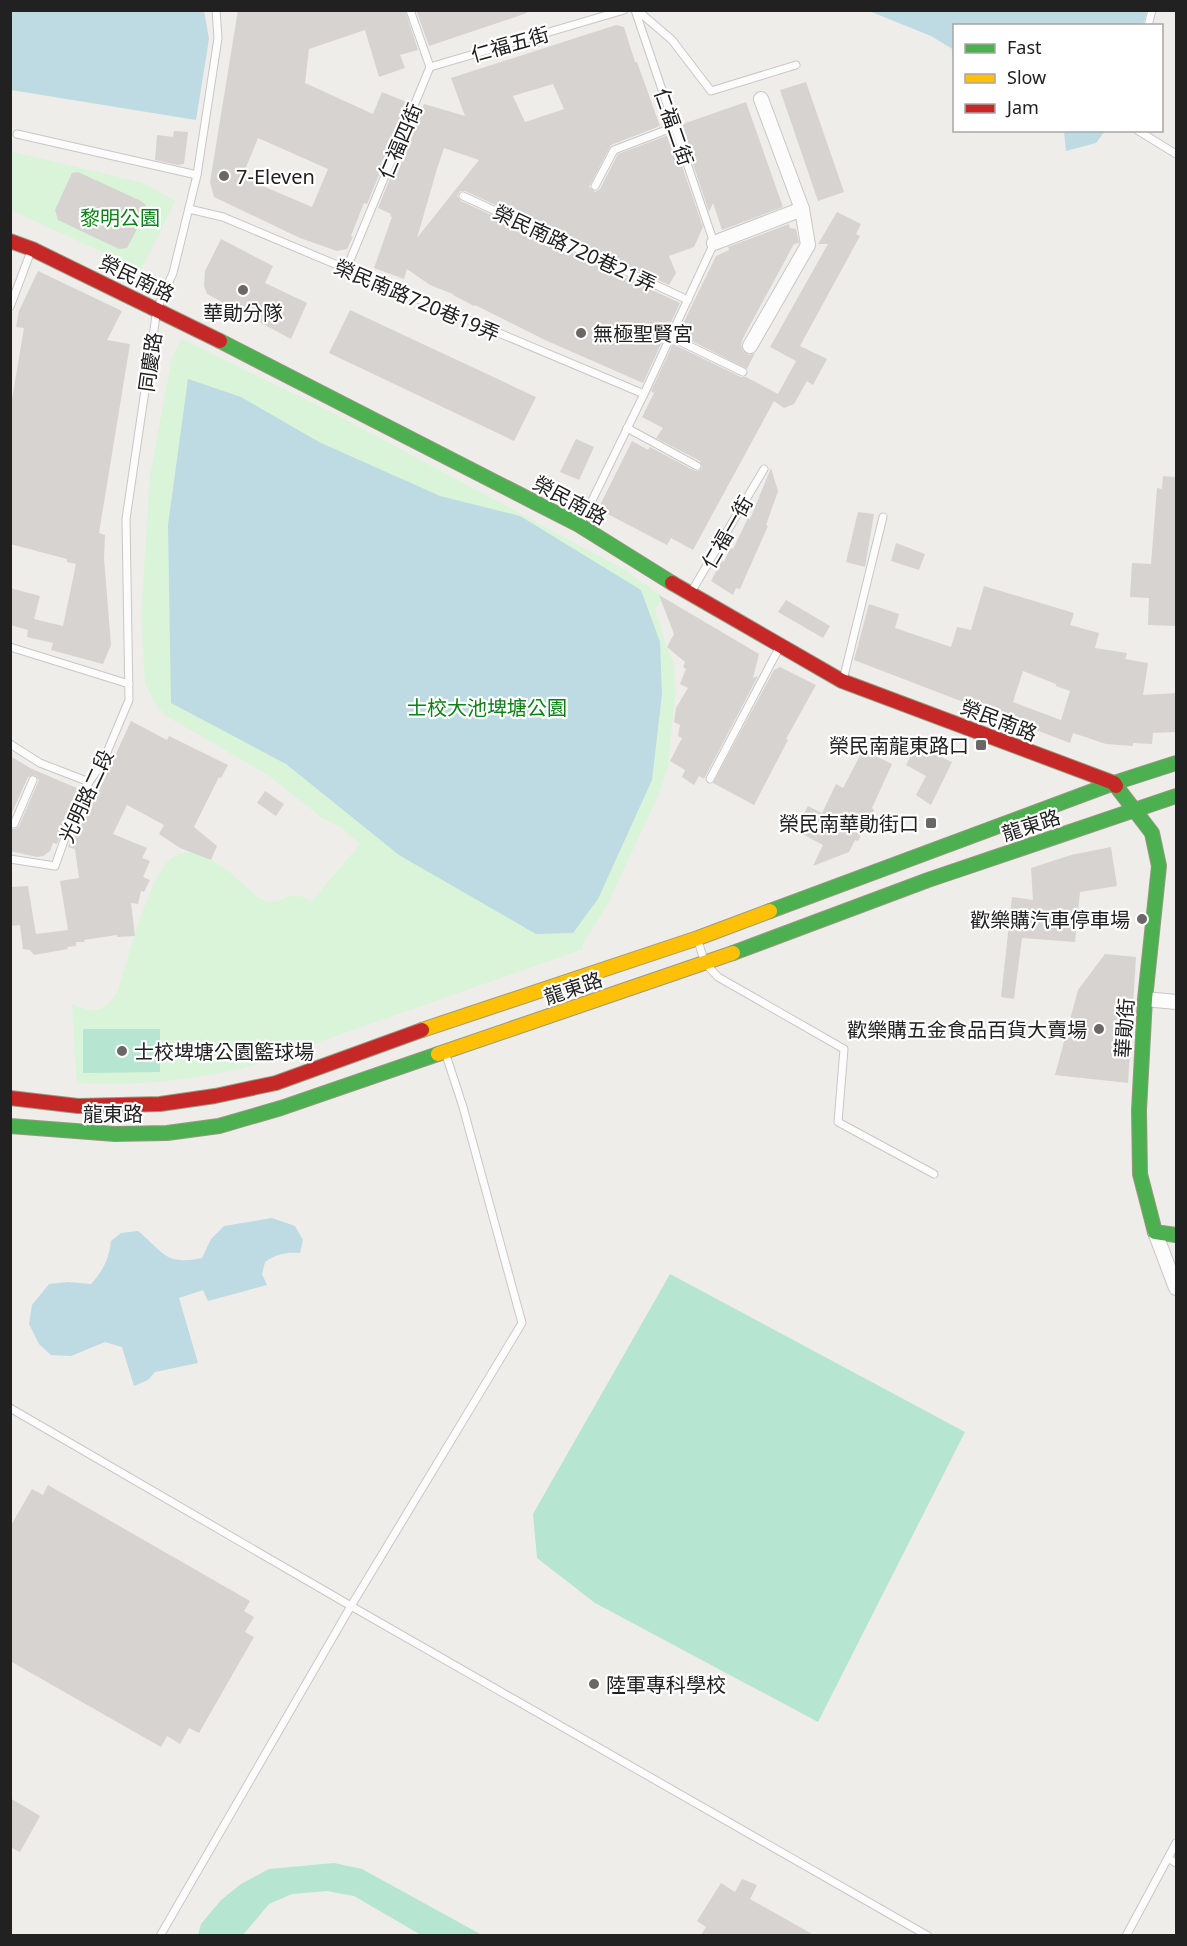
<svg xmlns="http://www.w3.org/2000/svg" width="1187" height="1946" viewBox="0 0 1187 1946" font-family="'Noto Sans','Noto Sans TC',sans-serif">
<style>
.park{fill:#d9f4d9}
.pitch{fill:#b6e5d1}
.water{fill:#bedae2}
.building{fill:#d6d3d1;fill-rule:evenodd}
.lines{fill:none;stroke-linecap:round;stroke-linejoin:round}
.lane-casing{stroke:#c8c7c6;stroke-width:9}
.street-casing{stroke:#c8c7c6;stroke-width:16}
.fast-casing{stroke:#979981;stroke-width:16}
.slow-casing{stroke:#979981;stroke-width:16}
.jam-casing{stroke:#979981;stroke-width:16}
.lane{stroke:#fdfcfc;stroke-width:7}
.street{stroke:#fdfcfc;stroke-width:14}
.fast{stroke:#4caf50;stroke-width:14}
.slow{stroke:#ffc107;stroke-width:14}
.jam{stroke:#c62828;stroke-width:14}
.poi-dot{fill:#696867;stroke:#fff;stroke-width:2}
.labels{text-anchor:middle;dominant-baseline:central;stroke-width:4.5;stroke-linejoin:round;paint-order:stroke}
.street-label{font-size:20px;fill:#212121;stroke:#fff}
.poi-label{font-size:20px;fill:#212121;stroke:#fff;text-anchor:start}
.park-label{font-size:20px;fill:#0d8017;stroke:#fff}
</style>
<rect width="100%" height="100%" fill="#efedea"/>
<g class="park">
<polygon points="10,151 144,183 175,201 141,270 11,210"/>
<path d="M182,339l157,77 284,153 40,28 -8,12 12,40 7,14 1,32 -7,72 -9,27 -53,113 -23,36v6l-338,119c-56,12 -110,19 -168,15l-5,-79c24,10 31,9 46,-13 10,-32 30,-111 52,-132 6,-5 14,-7 22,-6 26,4 48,29 68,46 19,8 23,-5 38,-3 5,0 9,3 14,5l48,-57 -18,-16 -20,-10 -54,-43 -100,-58 -11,-11 -12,-22 -4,-67 9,-142 22,-118z"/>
</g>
<g class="pitch">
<polygon points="83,1029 160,1029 160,1072 83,1073"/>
<polygon points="670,1274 965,1432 818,1722 595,1603 537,1558 533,1514"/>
<polygon points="334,1863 362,1869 482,1935 421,1935 354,1896 327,1891 292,1894 269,1904 243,1935 198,1935 201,1924 221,1900 241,1884 269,1869"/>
</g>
<g class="water">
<polygon points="10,11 204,11 209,39 196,120 11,90"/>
<polygon points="869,11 1147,11 1143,25 954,26 954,50 931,36"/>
<polygon points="1064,131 1064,130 1105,131 1096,143 1066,151"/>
<polygon points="188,379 241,397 319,442 440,496 520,516 641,590 660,642 662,694 652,780 598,899 573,933 536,934 399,855 286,764 171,703 168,525"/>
<path d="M272,1218l23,8 8,14 -3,13c-13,-1 -24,1 -35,9l-3,12 5,11 -59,16 -5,-11 -24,8 19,65 -43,9 -7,8 -14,6 -12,-39 -17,-5 -34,14 -20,-1 -12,-11 -10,-20 3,-19 17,-21 19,-2 23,2c12,-13 18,-25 20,-43l10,-8 17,-2c25,20 26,35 64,27l9,-19 13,-13z"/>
</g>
<g class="building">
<path d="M238,10h167l13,40 -18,5 5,13 -26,9 -14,-47 -56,19 -4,34 68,31 9,-22 27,11 -42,101 -3,-1 -13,33 2,1 -6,12 -10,2 -37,-13 -86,-41 -4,-15zM258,138l70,31 -16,38 -70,-30z"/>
<polygon points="416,10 527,10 527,13 429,46"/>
<path d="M616,25l8,2 11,35h2l23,64 -49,19 -22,42 6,5 5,-3 18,-35 53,-20 32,93 -9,20 -25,9 7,17 -7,12 -204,-94h-5l-3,5 4,5 219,102 -37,80 -98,-43 -70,-35 -1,1 -21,-11v-1l-23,-9 -23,-16 -3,10 -30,-11 18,-51 -2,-1 1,-2 -13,-6 41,-101 3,1 2,-4 41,12 -14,-38zM553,84l11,25 -39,13 -12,-26zM444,148l35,12 -62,78 20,-69z"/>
<polygon points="806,82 844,192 818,201 780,90"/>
<polygon points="746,102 783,207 722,230 713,203 709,212 680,125"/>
<polygon points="174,131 188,132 184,164 177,165 155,160 157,135 173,137"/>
<polygon points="78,172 141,201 146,205 146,212 127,248 119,249 58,220 55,210 72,173"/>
<polygon points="837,212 861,224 856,234 860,236 800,346 827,359 813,385 807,381 794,404 784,408 774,401 693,550 671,538 667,545 598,509 632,441 648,450 650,447 695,471 699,471 702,468 700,461 656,438 663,428 642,417 654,393 651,391 673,344 741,377 746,377 778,394 796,361 770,347 828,244 818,244"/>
<polygon points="789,224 790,228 796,229 799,243 794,244 743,338 741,345 743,351 749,355 755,353 747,369 678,334 716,256 729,250 728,247"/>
<polygon points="221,239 273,266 265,283 307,303 291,339 207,294 204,286 205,271"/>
<polygon points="38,271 122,311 107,340 130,344 99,533 105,535 104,558 111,645 103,664 51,650 53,643 27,637 28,630 10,625 10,588 40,596 34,619 63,626 76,564 67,562 67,559 10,544 10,411 24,328 16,327 19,311"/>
<polygon points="350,310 536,397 514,441 329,353"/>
<polygon points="576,439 594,447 579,480 560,472"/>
<polygon points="771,468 778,491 766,525 768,526 740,589 736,588 733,595 711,581 722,560 724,562 730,548 733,549 748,518 750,519"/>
<polygon points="1163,476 1176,477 1176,626 1148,625 1149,598 1130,597 1132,563 1151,564 1157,488 1162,489"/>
<polygon points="858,512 874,514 865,567 846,562"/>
<polygon points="896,543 925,554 919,570 891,561"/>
<path d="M984,586l90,27 -4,12 29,8 -4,15 32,5 -2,6 23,4 -5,32 33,-2v39l-23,1 -1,11 -19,-1v3l-27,-2 -33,-11 -3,10 -216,-83 15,-56 30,10 -4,14 56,19 6,-20 14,3zM1023,671l33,13v2l14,5 -9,29 -48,-18z"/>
<polygon points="659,595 759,654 753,678 758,676 704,779 699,776 694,785 682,777 685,770 670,761 682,738 678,736 680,725 674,722 676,708 688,688 680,684 686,669 683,667 685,662 667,647 674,634"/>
<polygon points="786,600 830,626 823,638 778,612"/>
<polygon points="780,667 816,685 786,739 788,740 754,805 713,783 774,670"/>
<polygon points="131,721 167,740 169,736 228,765 221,778 219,777 194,827 217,846 211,860 180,848 159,834 164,825 127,805 113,834 147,848 142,858 150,861 143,877 150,880 144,892 141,891 138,904 131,903 135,936 117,937 117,935 84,940 85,942 76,942 76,946 67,947 68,949 34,955 30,950 23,949 20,925 10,926 10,887 28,886 36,934 68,930 60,881 79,878 75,849 68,847 90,794 93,796 98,780 103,782"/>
<polygon points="916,746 952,762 931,805 916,795 926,776 906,765"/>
<polygon points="863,750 892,764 872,808 874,810 858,841 855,840 849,852 813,866 823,845 795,830 808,806 822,813 836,784 843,788"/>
<polygon points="10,756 32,769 79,789 57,844 53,843 50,851 43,856 37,857 10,851 10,829 16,829 19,826 39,780 35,775 28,777 10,817"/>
<polygon points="265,791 284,804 276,816 257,803"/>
<polygon points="1111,847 1117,886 1080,892 1075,942 1022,938 1014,999 1001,997 1012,897 1033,900 1031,868 1071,855"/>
<polygon points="1105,954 1136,957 1128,1083 1055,1075 1078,990"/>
<polygon points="48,1485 250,1601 244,1611 254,1617 245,1632 254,1637 199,1733 189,1728 180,1744 167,1736 161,1747 10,1661 10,1527 32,1489 43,1495"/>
<polygon points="10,1798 40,1816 20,1852 10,1847"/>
<polygon points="742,1879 757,1885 750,1899 814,1935 701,1935 706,1927 697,1921 721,1883 735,1892"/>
</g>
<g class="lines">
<defs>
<g id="lane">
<polyline points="637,10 672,40 711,91 796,65"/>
<polyline points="1148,26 1152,10"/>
<polyline points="430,67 624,10"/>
<polyline points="1137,130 1176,154"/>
<polyline points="17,134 197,175"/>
<polyline points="595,186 614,150 674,127"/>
<polyline points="463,196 688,300"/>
<polyline points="189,209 223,217 644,394"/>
<polyline points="346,270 430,67 410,10"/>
<polyline points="10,307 31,251"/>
<polyline points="671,337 743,372"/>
<polyline points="627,428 697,466"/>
<polyline points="581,523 644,394 714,243 635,10"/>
<polyline points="690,594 764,469"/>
<polyline points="10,647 129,684"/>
<polyline points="843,680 883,517"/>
<polyline points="10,744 40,763 89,782"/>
<polyline points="710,779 779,648"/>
<polyline points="10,823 14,824 33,780"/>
<polyline points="10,859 55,866 71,821 89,782 102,764 129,700 126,519 157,309 173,273 197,175 218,38 216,10"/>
<polyline points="698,941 705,963 718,977 844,1049 838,1122 934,1174"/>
<polyline points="10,1408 351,1606 928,1936"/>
<polyline points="1168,1858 1176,1863"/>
<polyline points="160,1936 351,1606 522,1323 463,1107 445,1052"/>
<polyline points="1126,1936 1176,1843"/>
</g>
<g id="street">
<polyline points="714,243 802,209"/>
<polyline points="750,346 808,245 802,209 761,99"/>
<polyline points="1145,999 1176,1002"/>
<polyline points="1155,1232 1176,1288"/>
</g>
<g id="fast">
<polyline points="220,341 579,525 672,583"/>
<polyline points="1116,786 1152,833 1159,866 1145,999 1139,1110 1140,1174 1155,1232 1176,1235"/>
<polyline points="770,911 1114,783 1176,763"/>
<polyline points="733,953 928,880 1176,796"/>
<polyline points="10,1126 115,1134 167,1133 219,1126 281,1108 438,1054"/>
</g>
<g id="slow">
<polyline points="422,1030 698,938 770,911"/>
<polyline points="438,1054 733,953"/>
</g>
<g id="jam">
<polyline points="10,241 32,249 220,341"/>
<polyline points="672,583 842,681 1114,783 1116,786"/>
<polyline points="10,1098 78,1106 160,1104 215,1096 276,1083 422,1030"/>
</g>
</defs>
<use href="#lane" class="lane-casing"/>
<use href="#street" class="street-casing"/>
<use href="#fast" class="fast-casing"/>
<use href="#slow" class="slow-casing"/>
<use href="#jam" class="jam-casing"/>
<use href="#lane" class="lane"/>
<use href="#street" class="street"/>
<use href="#fast" class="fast"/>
<use href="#slow" class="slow"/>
<use href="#jam" class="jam"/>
</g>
<g class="poi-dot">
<circle cx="224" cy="176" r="6"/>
<circle cx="243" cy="290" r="6"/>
<circle cx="581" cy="333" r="6"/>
<rect x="975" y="739" width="12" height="12" rx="3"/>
<rect x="925" y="817" width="12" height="12" rx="3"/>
<circle cx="1142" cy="919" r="6"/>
<circle cx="1099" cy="1029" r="6"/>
<circle cx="122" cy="1051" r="6"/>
<circle cx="594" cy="1684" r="6"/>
</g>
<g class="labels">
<g class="street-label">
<text transform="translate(510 44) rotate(-16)">仁福五街</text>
<text transform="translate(674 127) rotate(71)">仁福二街</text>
<text transform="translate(400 141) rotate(-67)">仁福四街</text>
<text transform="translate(575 248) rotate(25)">榮民南路720巷21弄</text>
<text transform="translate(137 278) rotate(26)">榮民南路</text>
<text transform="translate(417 300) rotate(23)">榮民南路720巷19弄</text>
<text transform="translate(150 362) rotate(-82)">同慶路</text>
<text transform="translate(570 500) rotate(28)">榮民南路</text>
<text transform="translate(727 532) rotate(-60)">仁福一街</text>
<text transform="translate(999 720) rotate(21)">榮民南路</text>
<text transform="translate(86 796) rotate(-65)">光明路二段</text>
<text transform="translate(1031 825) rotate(-18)">龍東路</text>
<text transform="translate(573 988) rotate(-19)">龍東路</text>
<text transform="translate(1124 1028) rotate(-86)">華勛街</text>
<text x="113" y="1113">龍東路</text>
</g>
<g class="poi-label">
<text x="236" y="176">7-Eleven</text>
<text x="243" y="312" text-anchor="middle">華勛分隊</text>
<text x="593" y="333">無極聖賢宮</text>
<text x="969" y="745" text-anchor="end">榮民南龍東路口</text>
<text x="919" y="823" text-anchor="end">榮民南華勛街口</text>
<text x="1130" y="919" text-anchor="end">歡樂購汽車停車場</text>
<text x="1087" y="1029" text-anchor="end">歡樂購五金食品百貨大賣場</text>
<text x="134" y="1051">士校埤塘公園籃球場</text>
<text x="606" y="1684">陸軍專科學校</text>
</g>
<g class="park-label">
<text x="120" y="217">黎明公園</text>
<text x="487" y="707">士校大池埤塘公園</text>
</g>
</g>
<rect width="1187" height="1946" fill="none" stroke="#212121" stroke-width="24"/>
<rect x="953" y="24" width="210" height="108" fill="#ffffff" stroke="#a6a6a6" stroke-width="1.5"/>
<rect x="965" y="44" width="30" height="9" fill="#4caf50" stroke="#a6a6a6" stroke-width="1.5"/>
<text x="1007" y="54" font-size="18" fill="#212121">Fast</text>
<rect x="965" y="74" width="30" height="9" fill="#ffc107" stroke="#a6a6a6" stroke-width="1.5"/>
<text x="1007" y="84" font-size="18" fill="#212121">Slow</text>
<rect x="965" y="104" width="30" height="9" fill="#c62828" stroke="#a6a6a6" stroke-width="1.5"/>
<text x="1007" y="114" font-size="18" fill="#212121">Jam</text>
</svg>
